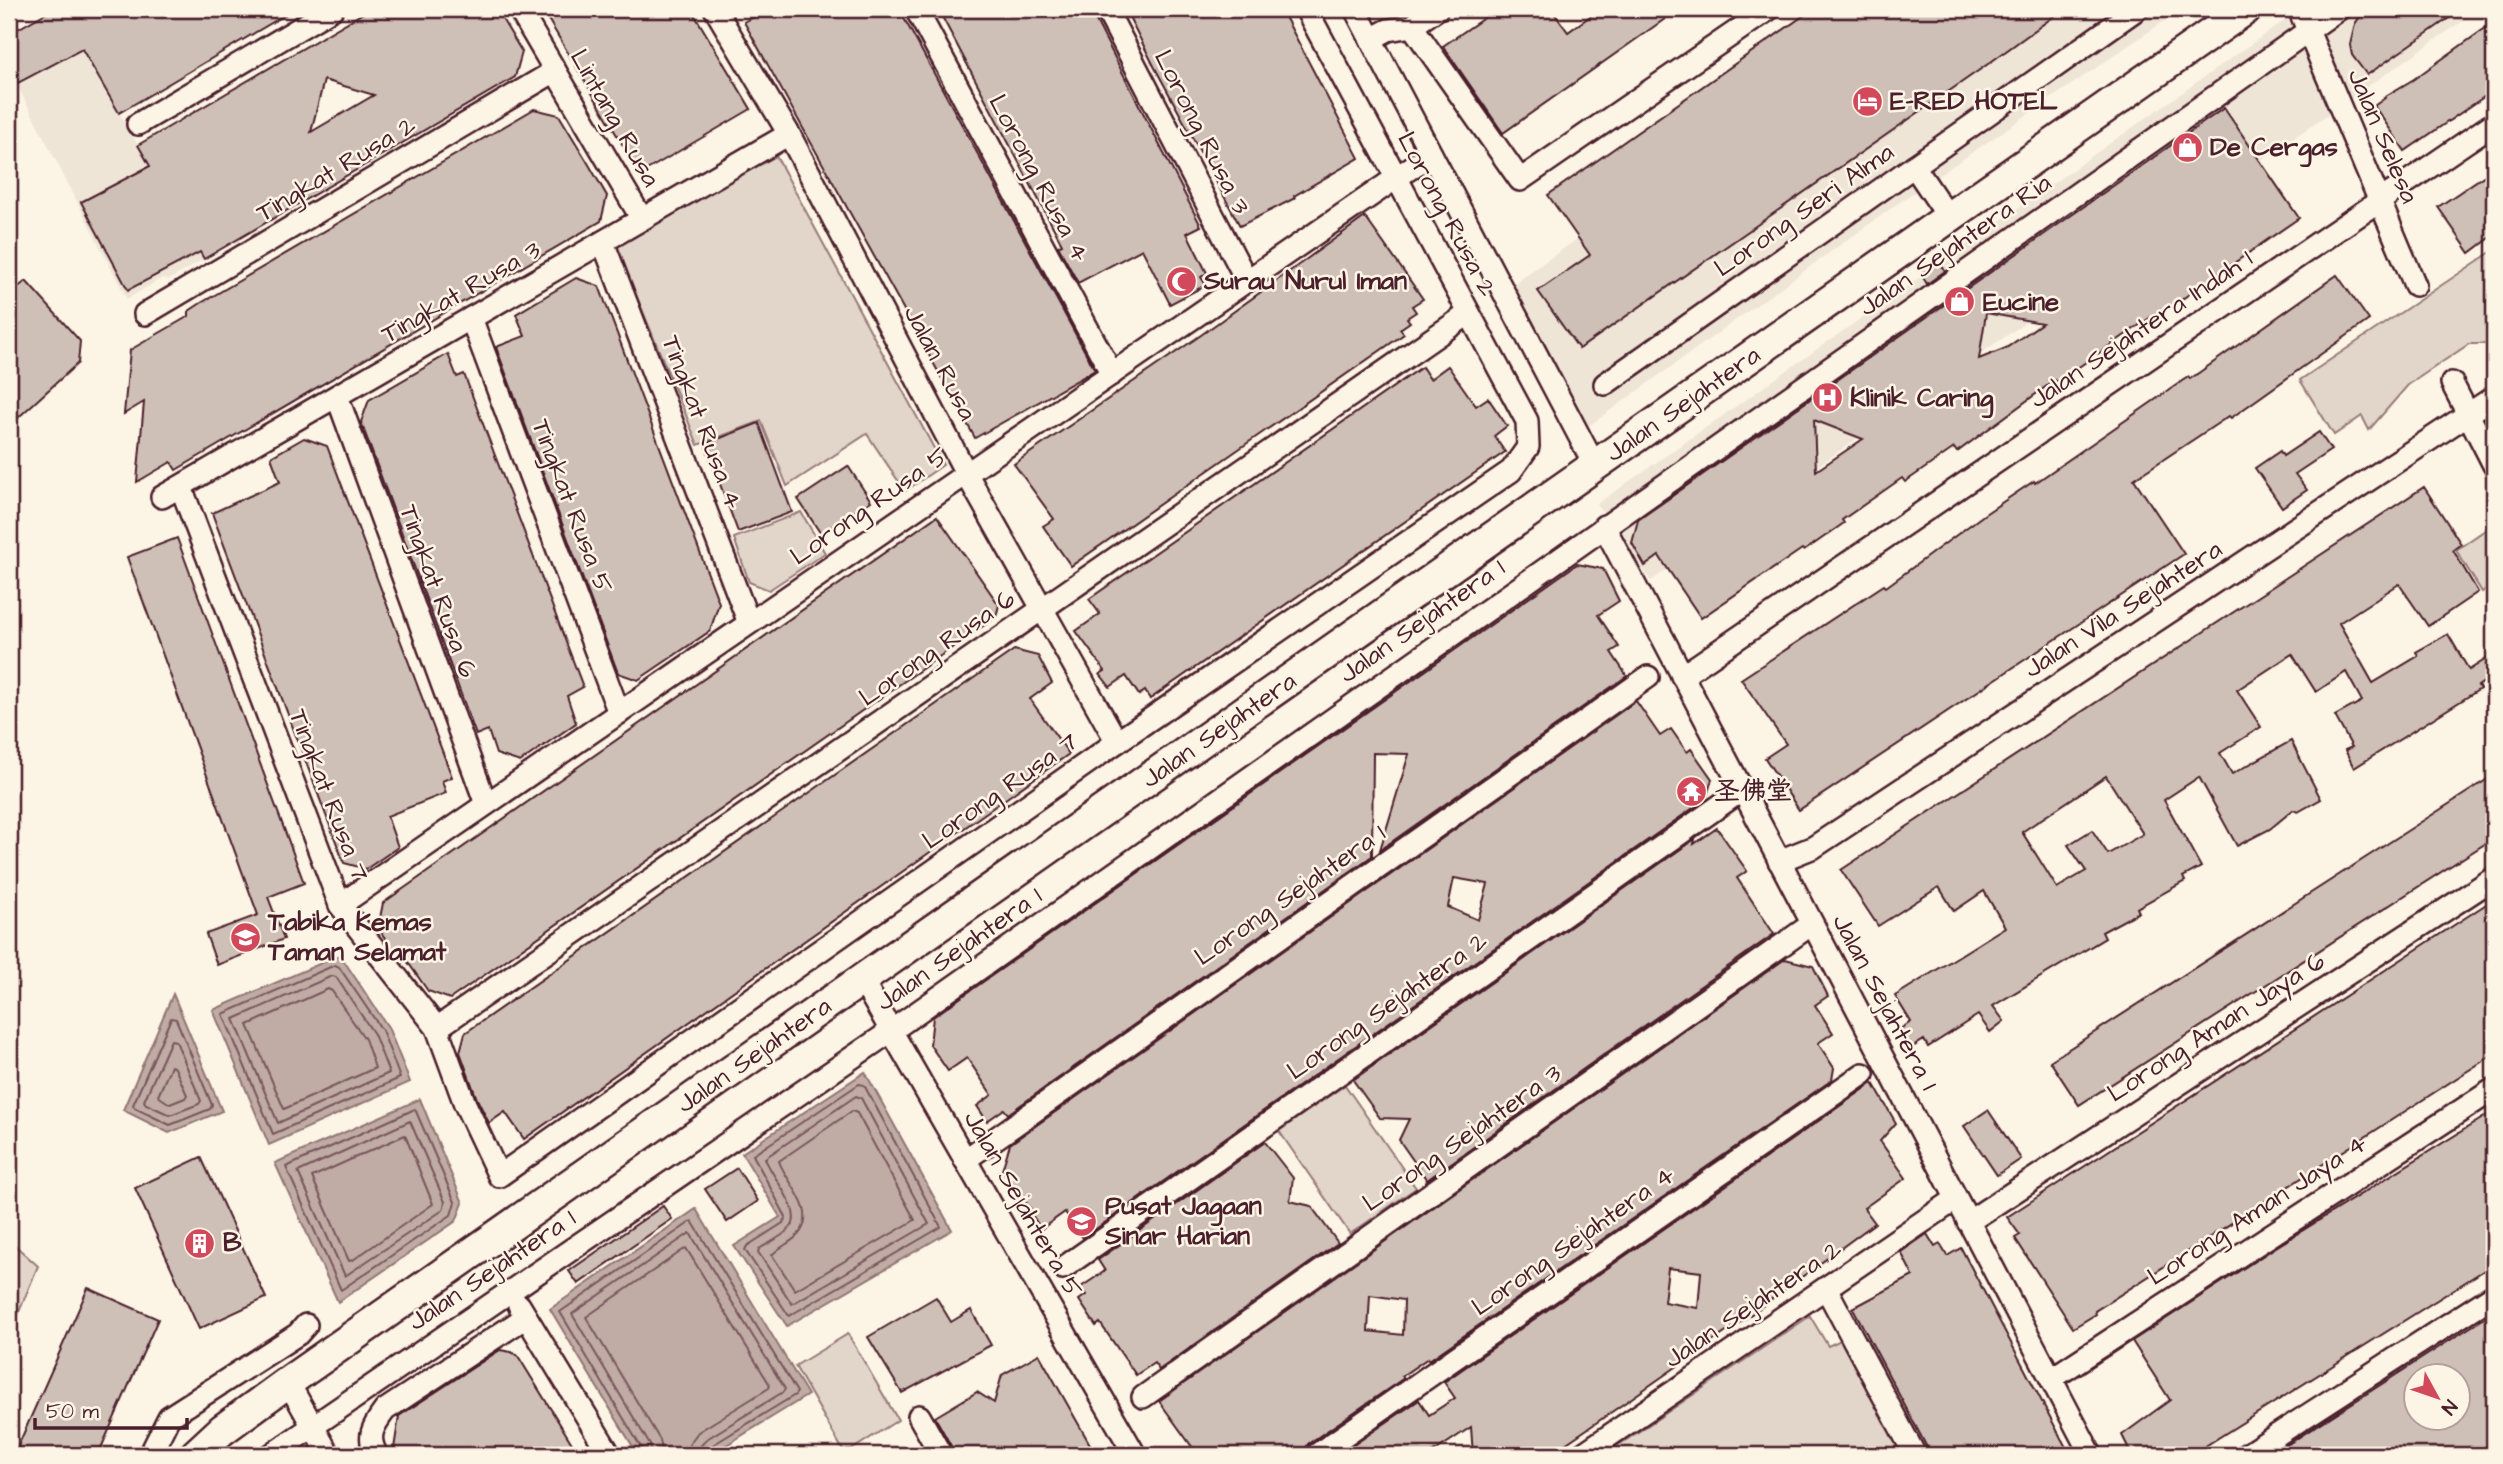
<svg xmlns="http://www.w3.org/2000/svg" width="2503" height="1464" viewBox="0 0 2503 1464" font-family="'Architects Daughter','LXGW WenKai TC',sans-serif">
<style>
.built{fill:#eee5d7}
.green{fill:#e2d5ca;stroke:#967a7a;stroke-width:2}
.water{fill:#c0aca5;stroke:#917474;stroke-width:2}
.lines{fill:none;stroke-linecap:round;stroke-linejoin:round}
.shore{stroke:#79575c;stroke-width:2}
.building{fill:#cfc0b7;stroke:#4a1f2b;stroke-width:2;fill-rule:evenodd}
.street-casing{stroke:#4a1f2b;stroke-width:26}
.secondary-casing{stroke:#4a1f2b;stroke-width:35}
.street{stroke:#fcf5e5;stroke-width:21}
.secondary{stroke:#fcf5e5;stroke-width:30}
.labels{text-anchor:middle;dominant-baseline:central;stroke-width:5;stroke-linejoin:round;paint-order:stroke}
.poi-label{font-size:26px;font-weight:bold;fill:#4a1f2b;stroke:#fcf5e5;text-anchor:start}
.street-label{font-size:26px;fill:#4a1f2b;stroke:#fcf5e5}
</style>
<rect width="100%" height="100%" fill="#fcf5e5"/>
<filter id="ink" filterUnits="userSpaceOnUse"><feTurbulence type="fractalNoise" baseFrequency=".0143" numOctaves="2"/><feDisplacementMap in="SourceGraphic" scale="14" xChannelSelector="R" yChannelSelector="G"/><feConvolveMatrix kernelMatrix="1 2 1 2 8 2 1 2 1" color-interpolation-filters="sRGB"/></filter>
<g filter="url(#ink)">
<g class="built">
<polygon points="1906,9 2182,9 1900,202 1586,428 1511,288 1520,279"/>
<polygon points="2301,9 2480,9 1651,581 1597,504"/>
<polygon points="82,49 204,259 169,280 162,278 127,299 17,85"/>
</g>
<g class="green">
<polygon points="776,156 943,465 905,491 867,434 787,486 761,421 698,445 615,244"/>
<polygon points="2494,250 2494,344 2469,344 2408,385 2369,430 2362,416 2334,435 2300,380"/>
<polygon points="801,512 825,553 769,590 749,582 734,538"/>
<polygon points="2494,524 2494,583 2482,592 2456,550"/>
<polygon points="1345,1085 1416,1188 1350,1234 1279,1131"/>
<polygon points="9,1240 38,1266 9,1336"/>
<polygon points="1810,1316 1828,1346 1843,1339 1904,1455 1604,1455"/>
<polygon points="848,1334 898,1420 845,1454 795,1366"/>
</g>
<g class="water">
<polygon points="340,955 388,1027 410,1082 269,1145 213,1010"/>
<polygon points="173,994 222,1111 169,1133 123,1110"/>
<polygon points="865,1072 952,1230 787,1326 734,1246 780,1217 742,1153"/>
<polygon points="420,1099 463,1203 456,1221 338,1302 275,1163"/>
<polygon points="696,1209 808,1395 710,1455 638,1455 550,1309"/>
</g>
<g class="lines">
<g class="shore">
<polygon points="335,965 339,967 382,1030 400,1078 273,1134 223,1014"/>
<polygon points="332,976 336,977 374,1034 389,1073 278,1123 234,1019"/>
<polygon points="328,989 332,991 365,1039 375,1068 284,1109 248,1025"/>
<polygon points="171,1018 176,1019 212,1105 210,1109 170,1125 135,1108 133,1105"/>
<polygon points="171,1040 176,1041 201,1101 199,1104 170,1115 146,1104 144,1101"/>
<polygon points="171,1066 175,1068 187,1095 185,1098 170,1104 158,1096"/>
<polygon points="859,1084 864,1085 941,1227 789,1316 745,1250 747,1246 783,1223 786,1217 753,1155"/>
<path d="M856,1096l5,2 68,126 -137,80 -34,-52 1,-3c10,-6 25,-13 32,-22 13,-16 -21,-52 -26,-69z"/>
<polygon points="415,1109 455,1202 451,1215 341,1290 286,1167"/>
<path d="M852,1111l5,2 58,107 -120,70 -23,-35c7,-8 19,-12 26,-20 22,-24 -12,-52 -19,-74z"/>
<polygon points="410,1121 445,1202 443,1210 345,1276 298,1172"/>
<polygon points="405,1135 433,1204 353,1260 349,1261 312,1177"/>
<polyline points="643,1455 642,1449 560,1312 692,1221 797,1392 795,1395 711,1446 708,1455"/>
<polyline points="652,1455 650,1445 572,1314 690,1233 785,1389 783,1392 705,1440 700,1447 699,1455"/>
<polyline points="663,1455 660,1440 586,1317 686,1248 770,1385 769,1388 698,1432 690,1443 688,1455"/>
</g>
</g>
<g class="building">
<polygon points="53,9 295,9 119,113 82,49 18,83 9,65 9,34"/>
<path d="M370,9h126l26,43 -7,25 -311,182 -4,-7 -72,38 -47,-88 69,-36 -12,-21zM324,80l50,15 -63,37z"/>
<polygon points="542,9 691,9 751,109 640,174"/>
<polygon points="768,9 899,9 1095,370 975,438 744,22"/>
<polygon points="938,9 1090,9 1201,226 1187,233 1207,273 1201,277 1206,285 1170,304 1142,249 1078,283 1058,246 1062,244"/>
<polygon points="1125,9 1281,9 1359,158 1294,196 1295,198 1240,226 1154,66"/>
<polygon points="1497,9 1551,9 1568,32 1600,9 1679,9 1503,133 1443,46"/>
<polygon points="1813,9 2064,9 1988,64 1579,349 1538,291 1590,255 1548,195"/>
<polygon points="2365,9 2462,9 2367,75 2352,55 2350,45 2355,24"/>
<polygon points="2494,22 2494,90 2405,151 2374,106 2385,98 2384,97 2414,79"/>
<path d="M2224,108l75,110 -140,97 -2,-2 -100,69 -2,-2 -98,72 -3,-4 -49,34 -3,-4 -60,42 2,3 -40,28 -2,-2 -101,69 -42,-62 -14,10 -13,-23 6,-23zM1986,313l56,10 -36,25 -27,11zM1814,420l49,19 -47,32z"/>
<polygon points="534,109 559,115 588,163 607,196 601,221 176,470 171,462 137,482 144,402 124,414 130,350 189,316 189,311 201,303"/>
<polygon points="2494,169 2494,235 2470,253 2438,207"/>
<polygon points="1365,217 1423,299 1412,306 1416,312 1407,318 1410,322 1400,329 1404,334 1071,566 1043,526 1054,519 1014,464 1201,335"/>
<polygon points="1939,261 1945,271 1927,284 1921,274"/>
<polygon points="2337,275 2369,320 2231,418 2229,416 2134,479 2184,554 1799,810 1765,758 1786,744 1741,679 1884,585 1886,587 1985,514 2034,481 2035,483 2188,377 2190,379"/>
<polygon points="576,278 599,286 719,603 710,631 638,680 618,673 496,347 525,336 516,314"/>
<polygon points="26,281 80,341 78,363 9,426 9,294"/>
<polygon points="448,354 457,377 464,374 583,687 567,696 576,723 520,762 496,754 488,730 476,735 361,422 369,400"/>
<polygon points="1448,366 1476,406 1488,398 1507,426 1494,436 1505,452 1150,699 1145,691 1139,695 1126,676 1110,687 1100,674 1105,671 1076,631 1100,614 1089,599 1422,367 1430,379"/>
<polygon points="759,423 792,512 738,532 705,444"/>
<polygon points="2319,432 2331,450 2295,474 2307,490 2282,507 2255,468 2280,451 2283,456"/>
<polygon points="304,438 327,446 452,777 442,781 446,793 387,816 398,847 366,869 344,863 212,513 280,482 271,457"/>
<polygon points="848,466 871,501 821,534 798,499"/>
<path d="M2424,487l37,57 -8,6 25,42 -50,34 -29,-42 -60,39 34,60 45,-27 -2,-4 32,-18 21,36 25,-16v21l-16,11 2,3 -126,79 -9,-18 7,-3 -17,-31 27,-15 -16,-29 -30,20 -24,-38 -55,36 24,37 -41,26 12,21 59,-33 30,58 -23,13 -5,-2 -23,19 -33,17 -38,-69 -35,23 37,67 -18,10 2,4 -48,27 2,4 -37,20 3,6 -112,68 11,15 -14,11 -12,-17 -50,32 -4,-7 -13,8 -11,-19 11,-7 -16,-26 110,-69 -21,-36 -30,20 -15,-24 -61,39 -37,-56zM2106,776l37,58 -35,20 -16,-24 -24,15 18,26 -29,17 -35,-56z"/>
<polygon points="937,516 999,605 996,617 450,999 428,991 400,951 396,954 378,928 383,903"/>
<polygon points="177,538 304,883 268,897 284,939 217,965 206,934 258,915 127,557"/>
<polygon points="1577,564 1603,569 1619,601 1598,615 1619,647 1611,652 1627,676 1380,850 1409,754 1373,753 1372,856 1008,1114 1004,1109 987,1121 977,1106 992,1095 967,1058 948,1071 930,1045 933,1017"/>
<polygon points="1014,650 1038,656 1052,683 1030,699 1069,754 524,1139 505,1112 489,1123 477,1099 460,1052 465,1033"/>
<path d="M1636,701l24,35 11,-7 16,23 4,-3 21,30 -6,20 -623,439 -18,-26 -24,17 -11,-17 2,-1 -30,-41 8,-26zM1454,878l34,6 -10,36 -30,-13z"/>
<polygon points="2494,775 2494,838 2079,1105 2050,1061"/>
<polygon points="1717,828 1747,871 1737,878 1774,934 1427,1180 1399,1140 1409,1119 1380,1118 1353,1080 1695,839 1694,844"/>
<polygon points="2494,899 2494,1054 2095,1311 2096,1314 2073,1328 2015,1238 2020,1235 2007,1217"/>
<path d="M1785,959l28,7 15,30 -13,9 18,28 -15,10 16,25 -2,12 -403,280 -1,-2 -26,18 2,2 -96,66 -5,11h-105l-39,-54zM1370,1295l34,5 -1,35 -35,-4z"/>
<path d="M1873,1083l23,40 -16,18 26,37 -42,30 11,15 -133,98 -149,104 -44,30h-76l-2,-28 -42,28h-90l80,-55 10,15 26,-17 -11,-16zM1668,1268l33,4 -3,36 -34,-6z"/>
<polygon points="1988,1110 2021,1159 1997,1175 1964,1126"/>
<polygon points="2494,1111 2494,1264 2191,1455 2132,1455 2122,1435 2170,1400 2132,1341 2276,1247"/>
<polygon points="1265,1142 1293,1178 1290,1201 1311,1206 1338,1243 1159,1370 1154,1363 1136,1375 1100,1323 1096,1326 1079,1300 1086,1295 1081,1287 1105,1271 1098,1260"/>
<polygon points="201,1157 266,1298 199,1329 135,1188"/>
<polygon points="737,1168 758,1201 727,1222 705,1189"/>
<polygon points="663,1206 672,1219 578,1284 569,1271"/>
<polygon points="1927,1234 1935,1247 1940,1244 1947,1256 1961,1248 2070,1455 1931,1455 1853,1308 1913,1276 1901,1252"/>
<polygon points="88,1288 158,1319 98,1455 14,1455"/>
<polygon points="936,1297 951,1322 971,1310 991,1345 902,1393 868,1337"/>
<path d="M2494,1312v129l-22,14h-201zM2416,1376h42v42h-42z"/>
<polygon points="500,1350 511,1352 518,1356 579,1455 393,1455 399,1416"/>
<polygon points="1039,1354 1096,1455 956,1455 935,1417 977,1392 994,1403 1002,1375"/>
</g>
<g class="lines">
<defs>
<g id="street">
<polyline points="519,9 642,219"/>
<polyline points="715,9 789,134 966,473 1117,742"/>
<polyline points="916,9 1112,374"/>
<polyline points="1106,9 1247,281"/>
<polyline points="1355,9 1595,466"/>
<polyline points="2299,9 2415,285"/>
<polyline points="1412,26 1520,180 1769,9"/>
<polyline points="1371,39 1388,30 1412,26 1437,9"/>
<polyline points="138,124 332,9"/>
<polyline points="1914,166 1949,218"/>
<polyline points="603,242 749,623"/>
<polyline points="145,314 555,71"/>
<polyline points="471,318 619,713"/>
<polyline points="2452,383 2494,465"/>
<polyline points="1605,384 2137,9"/>
<polyline points="337,396 486,804"/>
<polyline points="181,487 340,905 437,1028 465,1104 499,1176 1117,742 1511,471 1528,447 1527,421 1306,9"/>
<polyline points="162,497 789,134"/>
<polyline points="1604,526 2091,1455"/>
<polyline points="1682,676 2494,123"/>
<polyline points="1779,861 1814,847 2494,397"/>
<polyline points="340,905 1431,154"/>
<polyline points="862,980 1135,1455"/>
<polyline points="437,1028 1468,314"/>
<polyline points="965,1160 1648,677"/>
<polyline points="1968,1222 2494,878"/>
<polyline points="1063,1268 1742,790"/>
<polyline points="1826,1288 1915,1455"/>
<polyline points="519,1305 610,1455"/>
<polyline points="2051,1379 2494,1089"/>
<polyline points="288,1382 329,1455"/>
<polyline points="1143,1397 1812,924"/>
<polyline points="919,1416 941,1455"/>
<polyline points="150,1455 169,1417 298,1334 306,1325"/>
<polyline points="271,1455 891,1031 2339,9"/>
<path d="M377,1455c-11,-18 -4,-29 8,-45l141,-93"/>
<polyline points="1316,1455 1863,1074"/>
<polyline points="1581,1455 1956,1199"/>
<polyline points="2246,1455 2494,1295"/>
</g>
<polyline id="secondary" points="195,1455 222,1430 288,1382 2246,9"/>
</defs>
<use href="#street" class="street-casing"/>
<use href="#secondary" class="secondary-casing"/>
<use href="#street" class="street"/>
<use href="#secondary" class="secondary"/>
</g>
</g>
<defs>
<symbol id="hotel-disc" viewBox="-11 -11 22 22"><circle r="9.5" fill="#d1495b" stroke="#fcf5e5"/><path d="M-6-4.5h1.5V1H6V5H4.5V3h-9V5H-6ZM-4 0a1.8 1.8 0 1 1 3.6 0ZM.5 0V-2.5h3Q6-2.5 6 0Z" fill="#fff"/></symbol>
<symbol id="shop-disc" viewBox="-11 -11 22 22"><circle r="9.5" fill="#d1495b" stroke="#fcf5e5"/><path d="M-5-2.5h2.3a2.7 3.5 0 0 1 5.4 0H5L5.5 6h-11ZM-1.5-2.5h3a1.5 2.3 0 0 0-3 0Z" fill="#fff"/></symbol>
<symbol id="mosque-disc" viewBox="-11 -11 22 22"><circle r="9.5" fill="#d1495b" stroke="#fcf5e5"/><path d="M3.5-4.9A6 6 0 1 0 3.5 4.9A5 5 0 1 1 3.5-4.9Z" fill="#fff"/></symbol>
<symbol id="hospital-disc" viewBox="-11 -11 22 22"><circle r="9.5" fill="#d1495b" stroke="#fcf5e5"/><path d="M-5-5h3v3.5h4V-5h3V5h-3V1.5h-4V5h-3Z" fill="#fff"/></symbol>
<symbol id="temple-disc" viewBox="-11 -11 22 22"><circle r="9.5" fill="#d1495b" stroke="#fcf5e5"/><path d="M0-6L5-2H3V0L6.5 2.5H4V6H1.5V3h-3V6H-4V2.5H-6.5L-3 0V-2H-5Z" fill="#fff"/></symbol>
<symbol id="school-disc" viewBox="-11 -11 22 22"><circle r="9.5" fill="#d1495b" stroke="#fcf5e5"/><path d="M0-5L7-2L0 1L-7-2ZM-4 1L0 2.5L4 1V4Q0 6-4 4Z" fill="#fff"/></symbol>
<symbol id="building-disc" viewBox="-11 -11 22 22"><circle r="9.5" fill="#d1495b" stroke="#fcf5e5"/><path d="M-4-6H4V6H1V3H-1V6H-4ZM-2.5-4.3h1.7v1.8h-1.7ZM.8-4.3h1.7v1.8H.8ZM-2.5-1h1.7V.8h-1.7ZM.8-1h1.7V.8H.8Z" fill="#fff"/></symbol>
</defs>
<g fill-rule="evenodd">
<use href="#hotel-disc" x="1850" y="84" width="35" height="35"/>
<use href="#shop-disc" x="2170" y="130" width="35" height="35"/>
<use href="#mosque-disc" x="1164" y="264" width="35" height="35"/>
<use href="#shop-disc" x="1942" y="284" width="35" height="35"/>
<use href="#hospital-disc" x="1810" y="380" width="35" height="35"/>
<use href="#temple-disc" x="1674" y="774" width="35" height="35"/>
<use href="#school-disc" x="228" y="920" width="35" height="35"/>
<use href="#school-disc" x="1064" y="1204" width="35" height="35"/>
<use href="#building-disc" x="182" y="1226" width="35" height="35"/>
</g>
<g class="labels">
<g class="poi-label">
<text x="1890" y="101">E-RED HOTEL</text>
<text x="2210" y="147">De Cergas</text>
<text x="1204" y="281">Surau Nurul Iman</text>
<text x="1983" y="302">Eucine</text>
<text x="1850" y="398">Klinik Caring</text>
<text x="1714" y="791">圣佛堂</text>
<text x="268" y="922">Tabika Kemas<tspan x="268" dy="30">Taman Selamat</tspan></text>
<text x="1105" y="1206">Pusat Jagaan<tspan x="1105" dy="30">Sinar Harian</tspan></text>
<text x="223" y="1243">B</text>
</g>
<g class="street-label">
<text transform="translate(615 118) rotate(60)">Lintang Rusa</text>
<text transform="translate(1202 132) rotate(63)">Lorong Rusa 3</text>
<text transform="translate(2383 136) rotate(67)">Jalan Selesa</text>
<text transform="translate(336 169) rotate(-31)">Tingkat Rusa 2</text>
<text transform="translate(1039 178) rotate(62)">Lorong Rusa 4</text>
<text transform="translate(1804 210) rotate(-35)">Lorong Seri Alma</text>
<text transform="translate(1447 214) rotate(62)">Lorong Rusa 2</text>
<text transform="translate(1955 245) rotate(-35)">Jalan Sejahtera Ria</text>
<text transform="translate(461 292) rotate(-30)">Tingkat Rusa 3</text>
<text transform="translate(2141 329) rotate(-34)">Jalan Sejahtera Indah 1</text>
<text transform="translate(940 363) rotate(62)">Jalan Rusa</text>
<text transform="translate(1683 404) rotate(-35)">Jalan Sejahtera</text>
<text transform="translate(702 422) rotate(69)">Tingkat Rusa 4</text>
<text transform="translate(572 506) rotate(69)">Tingkat Rusa 5</text>
<text transform="translate(869 506) rotate(-35)">Lorong Rusa 5</text>
<text transform="translate(438 591) rotate(70)">Tingkat Rusa 6</text>
<text transform="translate(2123 609) rotate(-33)">Jalan Vila Sejahtera</text>
<text transform="translate(1422 621) rotate(-35)">Jalan Sejahtera 1</text>
<text transform="translate(937 648) rotate(-35)">Lorong Rusa 6</text>
<text transform="translate(1219 730) rotate(-35)">Jalan Sejahtera</text>
<text transform="translate(1000 791) rotate(-35)">Lorong Rusa 7</text>
<text transform="translate(329 795) rotate(69)">Tingkat Rusa 7</text>
<text transform="translate(1290 895) rotate(-35)">Lorong Sejahtera 1</text>
<text transform="translate(959 949) rotate(-35)">Jalan Sejahtera 1</text>
<text transform="translate(1885 1002) rotate(62)">Jalan Sejahtera 1</text>
<text transform="translate(1387 1006) rotate(-35)">Lorong Sejahtera 2</text>
<text transform="translate(2216 1027) rotate(-33)">Lorong Aman Jaya 6</text>
<text transform="translate(754 1055) rotate(-35)">Jalan Sejahtera</text>
<text transform="translate(1462 1138) rotate(-35)">Lorong Sejahtera 3</text>
<text transform="translate(1023 1204) rotate(60)">Jalan Sejahtera 5</text>
<text transform="translate(2257 1210) rotate(-33)">Lorong Aman Jaya 4</text>
<text transform="translate(1573 1241) rotate(-35)">Lorong Sejahtera 4</text>
<text transform="translate(492 1270) rotate(-34)">Jalan Sejahtera 1</text>
<text transform="translate(1753 1304) rotate(-34)">Jalan Sejahtera 2</text>
</g>
</g>
<rect width="2503" height="1464" fill="none" stroke="#fcf5e5" stroke-width="35"/>
<rect x="18" y="18" width="2468" height="1429" fill="none" stroke="#4a1f2b" stroke-width="2.5" filter="url(#ink)"/>
<g transform="translate(2437 1397) rotate(130)"><circle r="33" fill="#fcf5e5" stroke="#b59f9b" stroke-width="2"/>
<path d="M0-5L12 26L0 18L-12 26Z" fill="#d1495b"/>
<text y="-10" font-size="19" font-weight="bold" text-anchor="middle" fill="#4a1f2b">N</text>
</g>
<path d="M35 1418v10h152v-10" fill="none" stroke="#4a1f2b" stroke-width="3.5"/>
<text x="46" y="1418" font-size="21" fill="#4a1f2b" stroke="#fcf5e5" stroke-width="5" paint-order="stroke">50 m</text>
</svg>
